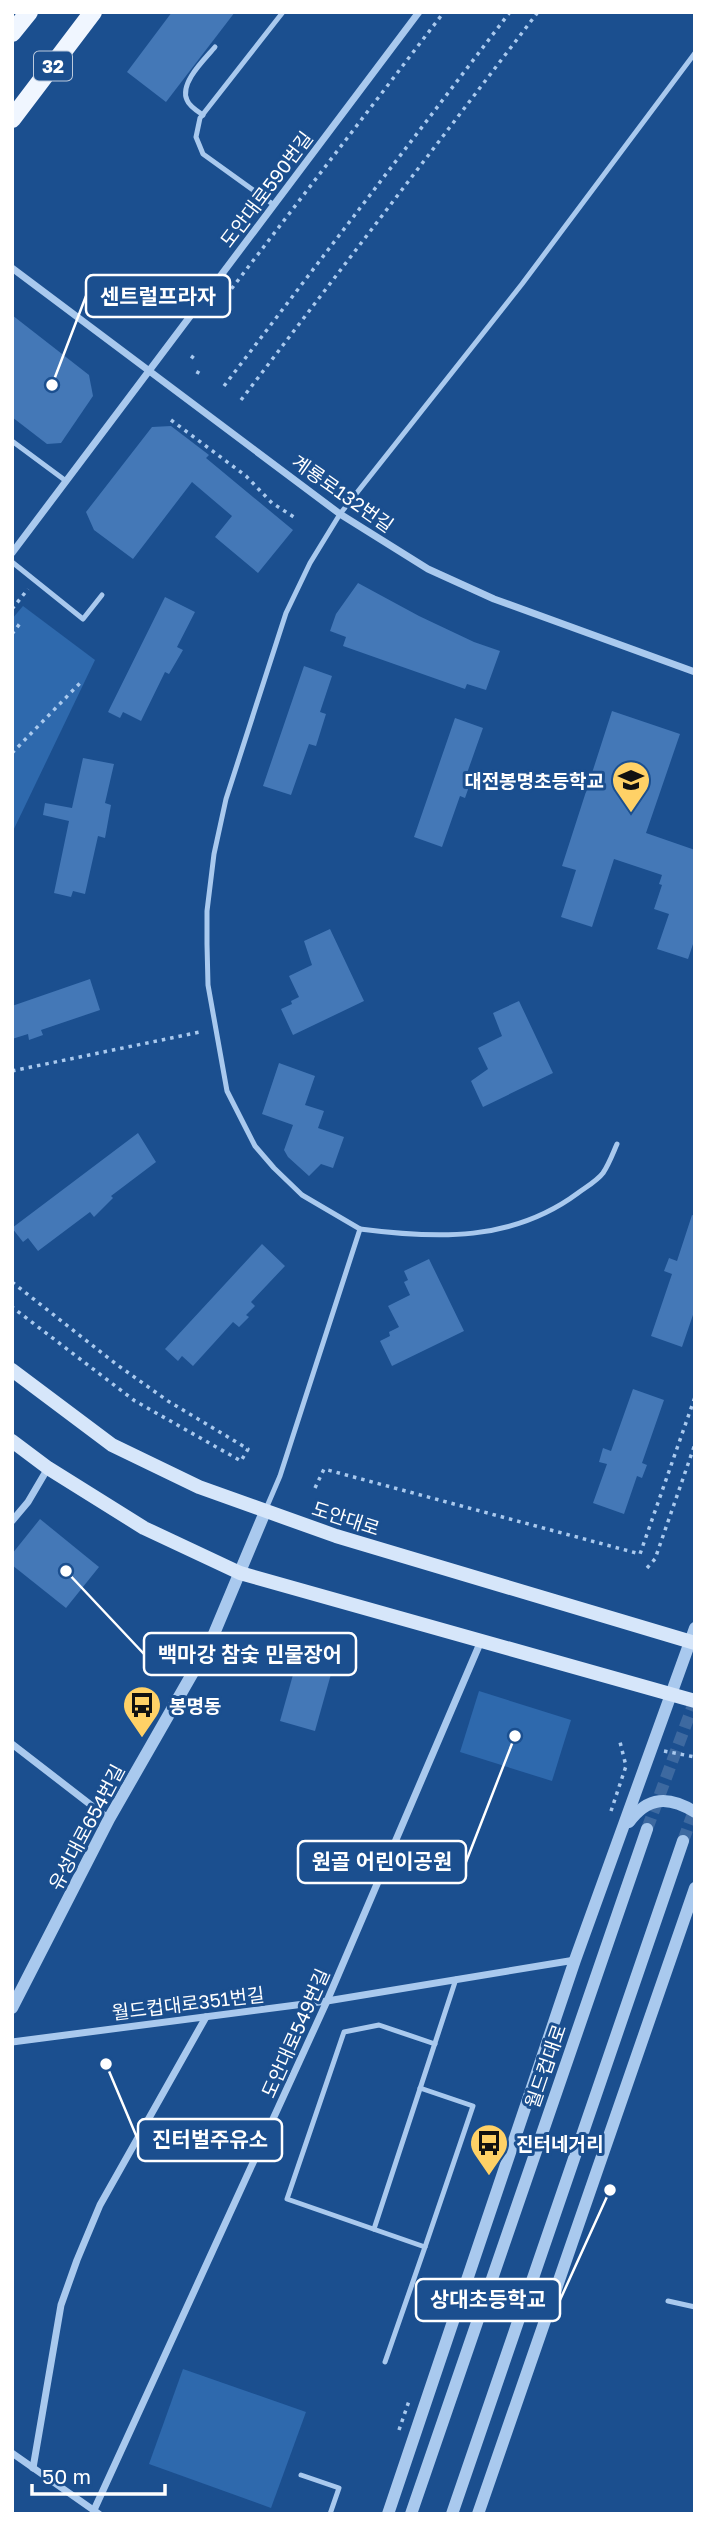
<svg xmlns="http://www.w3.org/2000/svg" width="707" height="2526" viewBox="0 0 707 2526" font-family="'Golos Text','Noto Sans KR',sans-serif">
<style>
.green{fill:#2e69ad}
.building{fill:#4478b7}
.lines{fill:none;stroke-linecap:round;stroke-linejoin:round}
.tertiary-tunnel{stroke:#3d69a0;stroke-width:12;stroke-dasharray:12 6;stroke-linecap:butt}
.path{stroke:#a9c9ee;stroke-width:3.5;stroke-dasharray:3.5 5;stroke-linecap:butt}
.service{stroke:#a9c9ee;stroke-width:5}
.minor{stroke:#a9c9ee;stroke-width:7}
.tertiary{stroke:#a9c9ee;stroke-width:12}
.secondary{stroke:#d6e6fa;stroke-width:14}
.primary{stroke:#f0f6ff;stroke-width:18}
.labels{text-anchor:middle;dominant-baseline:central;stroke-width:6;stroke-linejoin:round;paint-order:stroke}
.shield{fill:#1b4f8f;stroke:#bbcadd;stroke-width:2}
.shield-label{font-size:18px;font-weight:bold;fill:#fff}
.street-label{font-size:19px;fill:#fff;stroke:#1b4f8f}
.poi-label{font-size:19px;font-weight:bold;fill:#fff;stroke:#1b4f8f;text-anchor:start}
.leader{fill:none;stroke:#fff;stroke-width:2.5}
.callout-dot{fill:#fff;stroke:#1b4f8f;stroke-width:2.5}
.callout{fill:#1b4f8f;stroke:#fff;stroke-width:2.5}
.callout-label{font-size:21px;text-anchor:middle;font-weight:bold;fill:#fff}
</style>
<rect width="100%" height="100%" fill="#1b4f8f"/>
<g class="green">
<polygon points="23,606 95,660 12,833 12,619"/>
<polygon points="479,1691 571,1720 552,1781 460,1752"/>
<polygon points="183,2369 306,2412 271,2508 149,2464"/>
</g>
<g class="building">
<polygon points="172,12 235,12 166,102 127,72"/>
<polygon points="12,315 89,375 93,396 61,443 47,444 12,417"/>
<polygon points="171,426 209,455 206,458 293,530 258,573 215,537 232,516 192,482 133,559 94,530 86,512 152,427"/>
<polygon points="358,583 419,616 474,642 500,651 486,690 467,684 465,689 343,646 346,637 330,631 336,614"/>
<polygon points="165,597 195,612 177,647 183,650 169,674 165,672 141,721 123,712 120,718 108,712"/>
<polygon points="304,666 332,676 320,712 326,714 316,746 309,744 291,795 263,786"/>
<polygon points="612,711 680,734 646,833 695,850 695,938 688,959 657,949 669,914 654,909 662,885 659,884 662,875 614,859 592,927 561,917 576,870 562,866"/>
<polygon points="455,718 483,728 466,776 472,778 465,798 460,796 442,847 414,837"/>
<polygon points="83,758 114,764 105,803 111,805 105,838 98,836 85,894 73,891 71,897 54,893 69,821 43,815 45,803 72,808"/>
<polygon points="330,929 364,1001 293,1035 281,1009 292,1004 291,1001 299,997 289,976 312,965 304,941"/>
<polygon points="90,979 100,1010 41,1030 43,1035 29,1040 28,1034 12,1039 12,1006"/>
<polygon points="519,1001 553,1073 483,1107 471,1081 488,1069 478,1048 502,1036 493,1013"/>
<polygon points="279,1063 315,1076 305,1105 324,1111 318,1128 344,1137 333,1168 321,1164 309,1176 288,1157 284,1150 293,1125 262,1114"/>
<polygon points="138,1133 156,1162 111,1196 113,1198 94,1217 90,1212 38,1251 28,1238 23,1242 12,1228"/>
<polygon points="692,1215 695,1216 695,1309 682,1347 651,1336 672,1274 664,1271 669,1258 677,1261"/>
<polygon points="262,1244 285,1266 251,1302 255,1306 246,1315 249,1317 239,1327 233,1322 193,1366 182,1356 178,1361 165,1349"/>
<polygon points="429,1259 464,1331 392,1366 380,1341 390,1336 389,1332 399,1327 388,1306 410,1295 404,1282 408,1280 404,1271"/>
<polygon points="633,1389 664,1400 642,1463 647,1465 642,1478 637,1476 624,1514 593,1503 607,1464 599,1462 603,1448 611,1451"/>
<polygon points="40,1519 99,1567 66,1608 12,1565 12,1554"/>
<polygon points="296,1664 331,1674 315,1731 280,1721"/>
</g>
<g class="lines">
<g class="tertiary-tunnel">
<polyline points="647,1829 695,1700"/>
<polyline points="683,1841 695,1808"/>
</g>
<g class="path">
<polyline points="216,309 444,12"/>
<polyline points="191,356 195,359"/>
<polyline points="197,374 201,367"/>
<polyline points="224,386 510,12"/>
<polyline points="241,400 538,12"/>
<polyline points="171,420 246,476 272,503 297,519"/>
<polyline points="12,609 28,589"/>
<polyline points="12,634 21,622"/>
<polyline points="12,753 83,680"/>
<polyline points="12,1071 200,1032"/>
<polyline points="12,1282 116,1364 168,1401 248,1449 241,1461 135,1401 12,1307"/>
<polyline points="315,1488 324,1469 640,1554 695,1397"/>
<polyline points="647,1568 655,1559 695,1444"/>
<polyline points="664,1751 695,1757"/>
<polyline points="611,1811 626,1766 620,1742"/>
<polyline points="399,2430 410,2398"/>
</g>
<g class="service">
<path d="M203,115c-6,-4 -14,-9 -16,-15 -8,-17 18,-41 28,-53"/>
<polyline points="274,205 203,154 196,137 200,118 283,12"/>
<polyline points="12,441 66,481"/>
<polyline points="12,562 83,619 102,595"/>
<path d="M360,1229c77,10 152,13 218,-36 8,-6 19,-12 25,-20 6,-9 10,-20 14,-29"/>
<polyline points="265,1511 280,1476 360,1229 302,1195 274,1168 255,1146 227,1091 208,985 207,944 207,911 214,854 226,799 286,613 310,563 340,514 522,284 695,53"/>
<polyline points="420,2088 473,2106 425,2247"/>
<polyline points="374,2229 456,1979"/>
<polyline points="668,2301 695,2307"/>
<polyline points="385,2362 425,2247 287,2199 344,2032 379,2025 435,2044"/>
<polyline points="301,2475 339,2488 330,2514"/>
</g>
<g class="minor">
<polyline points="12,268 340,514 428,569 494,599 695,672"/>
<polyline points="12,553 419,12"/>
<polyline points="12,1521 28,1502 48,1468"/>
<polyline points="12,1744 109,1819"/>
<polyline points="12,2042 327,2001 575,1960"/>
<polyline points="12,2453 99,2514"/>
<polyline points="33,2468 61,2305 77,2260 100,2205 206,2017"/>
<polyline points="94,2510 327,2001 481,1641"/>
</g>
<g class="tertiary">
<path d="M629,1822c19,-26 40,-26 66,-10"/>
<polyline points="12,2008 109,1819 211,1641 265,1512"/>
<polyline points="388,2514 575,1960 695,1628"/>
<polyline points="411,2514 647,1829"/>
<polyline points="452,2514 683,1841"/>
<polyline points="478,2514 695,1888"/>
</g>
<g class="secondary">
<polyline points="12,1370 112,1445 199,1487 336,1536 695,1643"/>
<polyline points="12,1441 48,1468 144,1528 240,1573 695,1701"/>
</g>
<g class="primary">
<polyline points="12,33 29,12"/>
<polyline points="12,119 93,12"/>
</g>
</g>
<defs>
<symbol id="school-pin" viewBox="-11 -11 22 30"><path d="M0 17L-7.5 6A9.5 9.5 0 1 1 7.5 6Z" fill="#ffd166" stroke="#1b4f8f"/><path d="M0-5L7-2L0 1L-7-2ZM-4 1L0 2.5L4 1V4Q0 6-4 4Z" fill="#111"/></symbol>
<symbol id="bus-pin" viewBox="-11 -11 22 30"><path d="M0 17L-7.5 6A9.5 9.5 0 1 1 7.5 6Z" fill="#ffd166" stroke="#1b4f8f"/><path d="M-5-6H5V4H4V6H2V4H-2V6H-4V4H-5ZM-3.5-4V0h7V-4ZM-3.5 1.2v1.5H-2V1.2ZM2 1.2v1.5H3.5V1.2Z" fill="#111"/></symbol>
</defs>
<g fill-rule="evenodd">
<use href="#school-pin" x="609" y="758" width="44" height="60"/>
<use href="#bus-pin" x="120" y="1683" width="44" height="60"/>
<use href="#bus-pin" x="467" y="2121" width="44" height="60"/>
</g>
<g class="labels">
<rect class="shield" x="34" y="51.5" width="38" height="29" rx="5"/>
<g class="shield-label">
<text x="53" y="66">32</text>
</g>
<g class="street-label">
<text transform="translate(266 189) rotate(-53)">도안대로590번길</text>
<text transform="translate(343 493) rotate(35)">계룡로132번길</text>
<text transform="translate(346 1518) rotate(18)">도안대로</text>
<text transform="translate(86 1827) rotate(-62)">유성대로654번길</text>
<text transform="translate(188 2003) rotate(-7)">월드컵대로351번길</text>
<text transform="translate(295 2033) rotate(-66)">도안대로549번길</text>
<text transform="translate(545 2066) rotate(-71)">월드컵대로</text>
</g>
<g class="poi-label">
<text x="604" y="780" text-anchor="end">대전봉명초등학교</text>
<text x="169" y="1705">봉명동</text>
<text x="516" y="2143">진터네거리</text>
</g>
</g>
<path class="leader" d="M52 385L86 296M66 1571L144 1654M515 1736L466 1862M106 2064L138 2140M610 2190L560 2300"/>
<g class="callout-dot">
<circle cx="52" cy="385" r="7"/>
<circle cx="66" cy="1571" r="7"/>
<circle cx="515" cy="1736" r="7"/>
<circle cx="106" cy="2064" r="7"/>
<circle cx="610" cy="2190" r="7"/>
</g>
<g class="callout">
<rect x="86" y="275" width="144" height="42" rx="7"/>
<rect x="144" y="1633" width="212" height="42" rx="7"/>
<rect x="298" y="1841" width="168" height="42" rx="7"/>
<rect x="138" y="2119" width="144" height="42" rx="7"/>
<rect x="416" y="2279" width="144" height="42" rx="7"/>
</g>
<g class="callout-label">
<text x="158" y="304">센트럴프라자</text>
<text x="250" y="1662">백마강 참숯 민물장어</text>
<text x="382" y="1869">원골 어린이공원</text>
<text x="210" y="2147">진터벌주유소</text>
<text x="488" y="2307">상대초등학교</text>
</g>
<rect width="707" height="2526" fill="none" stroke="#ffffff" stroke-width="28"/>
<path d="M32 2484v10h133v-10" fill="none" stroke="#ffffff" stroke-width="3.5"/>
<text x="42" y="2484" font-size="21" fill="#ffffff" stroke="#1b4f8f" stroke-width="5" paint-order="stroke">50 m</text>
</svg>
